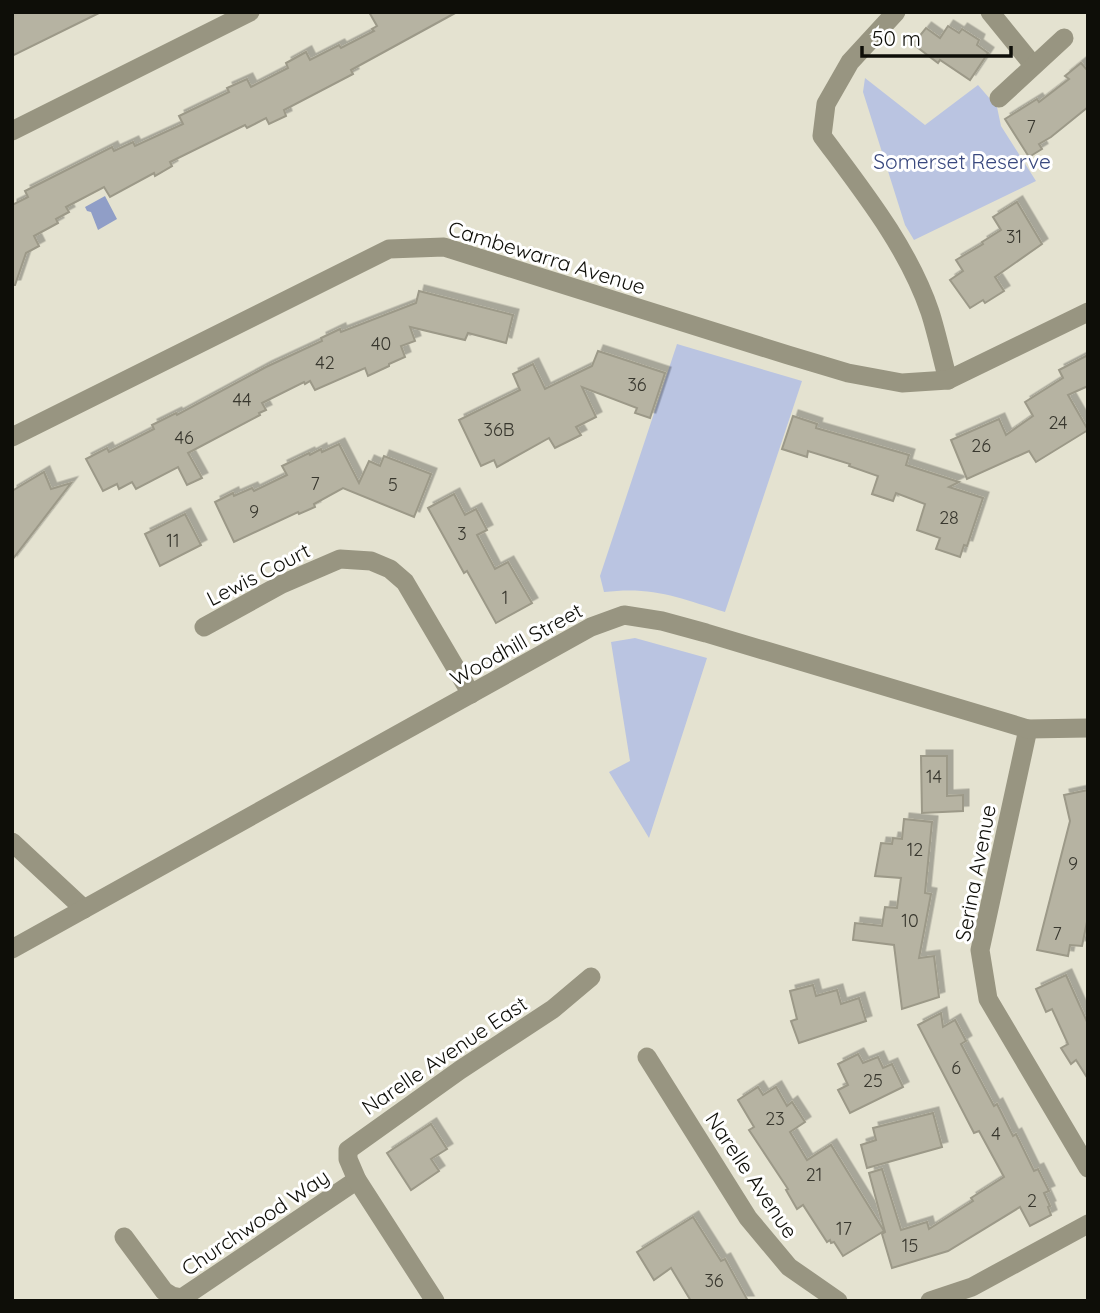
<svg xmlns="http://www.w3.org/2000/svg" width="1100" height="1313" viewBox="0 0 1100 1313" font-family="Quicksand,sans-serif">
<style>
.green{fill:#bac4e1}
.water{fill:#909ec7}
.building{fill:#b6b3a2;stroke:#9c9988;stroke-width:2;filter:url(#shadow)}
.lines{fill:none;stroke-linecap:round;stroke-linejoin:round}
.minor{stroke:#989581;stroke-width:19}
.labels{text-anchor:middle;dominant-baseline:central;stroke-width:6;stroke-linejoin:round;paint-order:stroke}
.number-label{font-size:18px;fill:#38372e}
.park-label{font-size:21px;fill:#39487e;stroke:#fff}
.street-label{font-size:21px;fill:#0e0e08;stroke:#fff}
</style>
<defs>
<filter id="shadow"><feDropShadow dx="5.5" dy="-5.5" stdDeviation="0" flood-color="#0004"/></filter>
</defs>
<rect width="100%" height="100%" fill="#e4e2d0"/>
<g class="green">
<polygon points="865,78 925,125 978,85 997,107 1001,126 1036,181 914,240 905,225 863,92"/>
<path d="M677,344l125,37 -77,231c-45,-14 -72,-26 -121,-20l-4,-16z"/>
<polygon points="635,638 707,658 649,838 609,772 630,761 611,642"/>
</g>
<polygon class="water" points="105,196 117,219 98,230 91,212 87,211 85,207"/>
<g class="building">
<polygon points="12,12 101,12 12,56"/>
<polygon points="369,12 457,12 351,70 353,74 284,110 286,116 269,124 266,118 247,128 245,125 170,162 172,166 155,176 154,173 110,197 104,187 66,207 69,212 56,219 58,223 34,236 39,246 26,253 15,285 12,285 12,205 28,197 25,191 112,147 114,151 133,142 135,146 183,124 179,116 229,92 227,88 247,79 251,87 288,68 286,63 306,52 310,60 339,45 341,48 374,31 372,29 377,26"/>
<polygon points="948,26 959,33 962,29 979,40 977,45 988,53 970,80 940,60 938,63 913,44 926,28 940,38"/>
<polygon points="1081,63 1088,71 1088,107 1051,137 1039,144 1042,149 1029,157 1005,119 1037,99 1039,102 1069,79 1065,76"/>
<polygon points="1017,202 1042,244 995,277 1004,291 985,303 983,300 970,308 950,280 963,271 956,260 983,244 982,242 1001,230 993,217"/>
<polygon points="419,291 513,315 506,343 468,333 465,340 410,327 415,341 401,346 405,357 389,364 389,366 368,376 365,368 315,390 310,381 305,384 304,382 262,403 266,410 259,413 260,415 188,453 202,478 187,485 178,467 136,489 132,482 119,489 117,484 103,491 86,459 107,448 109,452 154,429 152,425 176,413 177,415 266,367 322,341 321,338 340,329 341,332 416,303"/>
<polygon points="598,351 665,373 650,418 635,413 637,408 582,387 596,417 576,427 581,435 555,448 549,438 497,467 494,460 481,466 459,420 520,390 513,374 533,364 545,389 592,366"/>
<polygon points="1088,355 1088,386 1068,395 1088,430 1036,462 1029,451 967,479 951,440 999,419 1006,435 1033,416 1025,402 1063,378 1059,370"/>
<polygon points="793,416 817,424 816,428 909,455 906,465 959,482 949,487 983,498 967,546 964,545 960,557 936,549 940,538 917,530 925,504 896,493 893,501 872,494 878,476 849,466 850,464 808,451 807,457 782,449"/>
<polygon points="339,444 359,483 369,461 380,466 384,456 431,474 414,517 343,488 314,504 315,507 299,514 298,512 234,542 215,502 233,493 234,496 252,488 254,491 287,475 282,466 309,453 310,455 321,449 322,452"/>
<polygon points="44,472 51,489 71,483 12,560 12,491"/>
<polygon points="454,494 465,515 476,509 487,530 477,535 495,569 508,562 532,603 496,623 467,571 464,573 428,508"/>
<polygon points="185,514 201,545 160,566 145,534"/>
<polygon points="921,756 947,756 947,796 963,795 963,811 922,813"/>
<polygon points="1088,790 1088,917 1082,946 1070,945 1068,956 1037,950 1070,821 1064,795"/>
<polygon points="904,819 932,822 925,893 931,894 919,958 934,956 939,997 902,1009 894,945 853,940 855,923 882,926 885,907 897,908 901,878 875,876 881,843 892,844 893,838 902,839"/>
<polygon points="1066,975 1088,1024 1088,1079 1076,1060 1071,1064 1061,1048 1068,1044 1052,1009 1046,1012 1036,989"/>
<polygon points="813,985 816,996 837,990 841,1004 859,998 866,1021 799,1043 791,1021 797,1019 790,991"/>
<polygon points="941,1013 943,1027 955,1020 966,1041 961,1044 994,1106 997,1104 1013,1136 1016,1134 1034,1171 1038,1169 1049,1191 1044,1193 1050,1206 1048,1207 1051,1215 1030,1226 1020,1207 948,1251 892,1268 882,1234 885,1232 869,1173 882,1169 901,1230 927,1222 929,1229 973,1201 971,1198 1004,1177 979,1131 974,1133 918,1025"/>
<polygon points="858,1054 863,1063 878,1057 883,1068 892,1064 903,1087 850,1113 838,1090 848,1085 838,1064"/>
<polygon points="758,1087 763,1095 776,1087 787,1106 792,1102 805,1122 790,1132 807,1160 831,1145 884,1231 843,1256 834,1242 831,1243 830,1240 827,1242 803,1205 797,1209 786,1190 788,1189 749,1130 754,1127 738,1100"/>
<polygon points="933,1113 942,1147 867,1168 861,1145 876,1140 873,1128"/>
<polygon points="431,1124 447,1149 431,1159 439,1171 411,1190 387,1153"/>
<polygon points="693,1217 721,1261 725,1259 748,1301 691,1301 671,1268 654,1280 637,1252"/>
</g>
<g class="lines">
<g class="minor">
<path d="M896,12l-46,50 -24,42 -4,32c40,54 86,111 108,176 7,22 12,46 18,68"/>
<polyline points="990,12 1033,65"/>
<polyline points="999,98 1064,38"/>
<polyline points="12,131 250,12"/>
<polyline points="12,437 389,249 444,247 788,355 848,373 902,383 948,380 1088,312"/>
<polyline points="204,627 282,584 340,559 371,561 390,569 405,582 471,694"/>
<polyline points="1028,729 980,950 988,999 1088,1168"/>
<polyline points="12,842 84,909"/>
<polyline points="12,949 591,627 624,615 662,621 706,633 1028,729 1088,728"/>
<polyline points="647,1057 748,1218 789,1267 838,1301"/>
<polyline points="124,1237 164,1291 172,1296 182,1298 357,1180"/>
<polyline points="435,1301 357,1180 348,1159 348,1150 460,1070 553,1009 591,977"/>
<polyline points="930,1301 972,1287 1088,1224"/>
</g>
</g>
<g class="labels">
<g class="number-label">
<text x="1031" y="126">7</text>
<text x="1014" y="236">31</text>
<text x="381" y="343">40</text>
<text x="325" y="362">42</text>
<text x="637" y="384">36</text>
<text x="242" y="399">44</text>
<text x="1058" y="422">24</text>
<text x="499" y="429">36B</text>
<text x="184" y="437">46</text>
<text x="981" y="445">26</text>
<text x="315" y="483">7</text>
<text x="393" y="484">5</text>
<text x="254" y="511">9</text>
<text x="949" y="517">28</text>
<text x="462" y="533">3</text>
<text x="173" y="540">11</text>
<text x="505" y="597">1</text>
<text x="934" y="776">14</text>
<text x="915" y="849">12</text>
<text x="1073" y="863">9</text>
<text x="910" y="920">10</text>
<text x="1057" y="933">7</text>
<text x="956" y="1067">6</text>
<text x="873" y="1080">25</text>
<text x="775" y="1118">23</text>
<text x="996" y="1133">4</text>
<text x="814" y="1174">21</text>
<text x="1032" y="1200">2</text>
<text x="844" y="1228">17</text>
<text x="910" y="1245">15</text>
<text x="714" y="1280">36</text>
</g>
<g class="park-label">
<text x="962" y="161">Somerset Reserve</text>
</g>
<g class="street-label">
<text transform="translate(547 257) rotate(17)">Cambewarra Avenue</text>
<text transform="translate(258 574) rotate(-27)">Lewis Court</text>
<text transform="translate(516 644) rotate(-29)">Woodhill Street</text>
<text transform="translate(975 873) rotate(-79)">Serina Avenue</text>
<text transform="translate(444 1055) rotate(-34)">Narelle Avenue East</text>
<text transform="translate(752 1175) rotate(56)">Narelle Avenue</text>
<text transform="translate(255 1222) rotate(-34)">Churchwood Way</text>
</g>
</g>
<rect width="1100" height="1313" fill="none" stroke="#0e0e08" stroke-width="28"/>
<path d="M862 46v10h149v-10" fill="none" stroke="#0e0e08" stroke-width="3.5"/>
<text x="872" y="46" font-size="21" fill="#0e0e08" stroke="#ffffff" stroke-width="5" paint-order="stroke">50 m</text>
</svg>
